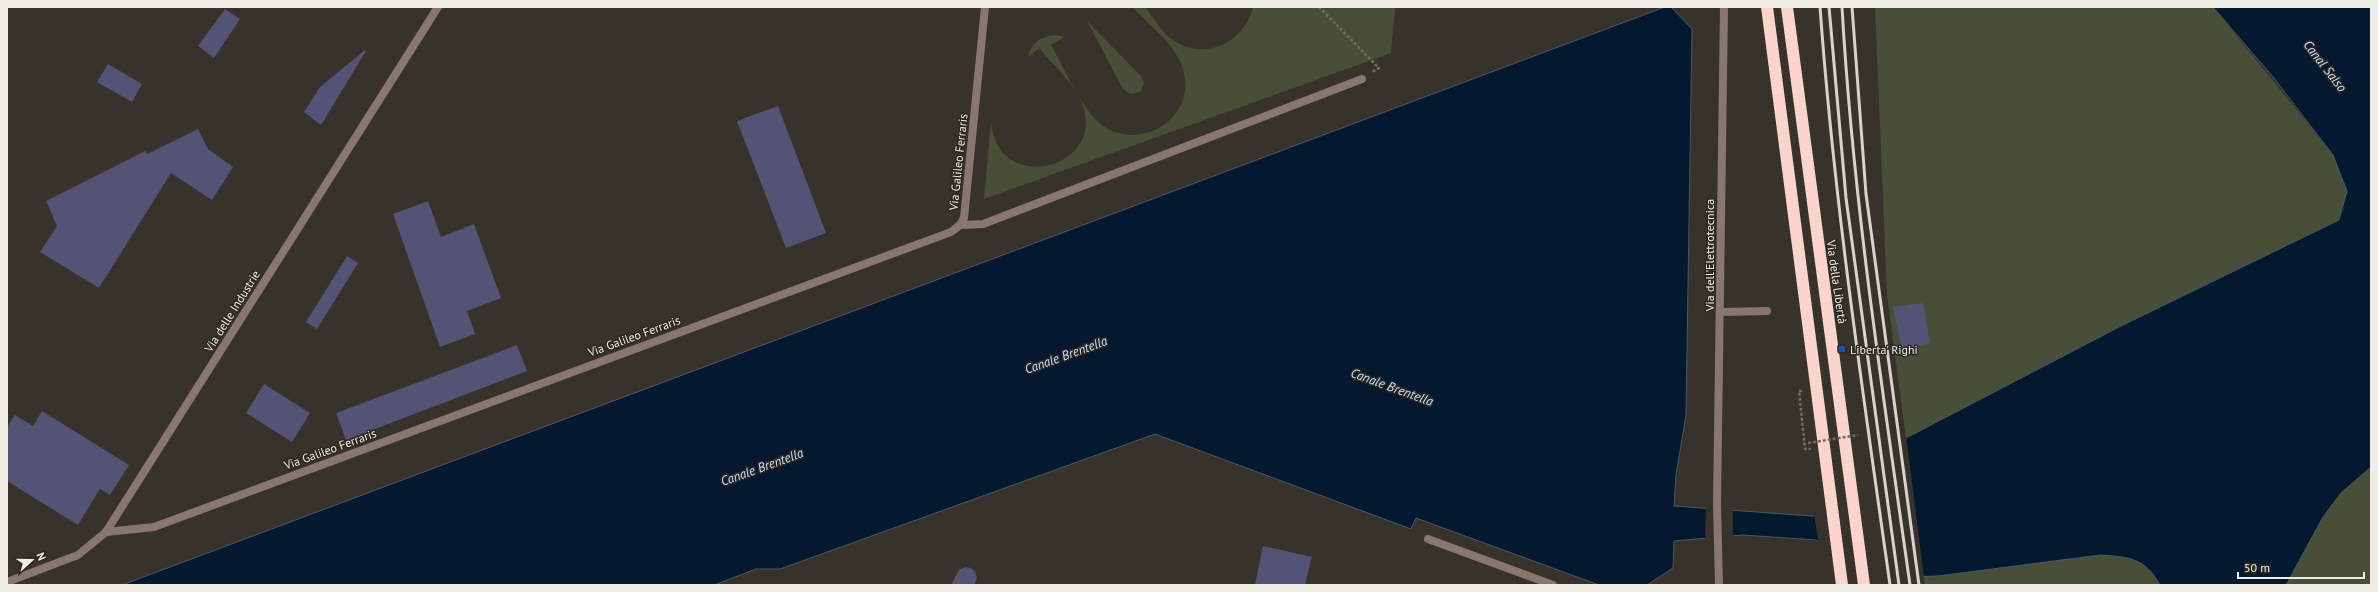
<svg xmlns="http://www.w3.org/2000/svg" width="2378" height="592" viewBox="0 0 2378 592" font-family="'PT Sans',sans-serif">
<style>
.green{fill:#475037}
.water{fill:#041830;stroke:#4b5867}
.pier{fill:#37322a}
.building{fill:#525375}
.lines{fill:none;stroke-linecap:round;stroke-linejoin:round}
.path{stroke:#706c65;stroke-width:2.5;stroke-dasharray:3 2;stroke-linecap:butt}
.lane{stroke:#897671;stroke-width:8}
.street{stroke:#897671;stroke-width:8}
.highway{stroke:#fbd5cc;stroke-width:12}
.rail{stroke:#d7d4ce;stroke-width:3}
.path-bridge{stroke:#706c65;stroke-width:2.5;stroke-dasharray:3 2;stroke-linecap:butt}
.transit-dot{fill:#1a4fb4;stroke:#2d2821;stroke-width:1.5}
.labels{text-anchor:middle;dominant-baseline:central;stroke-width:3;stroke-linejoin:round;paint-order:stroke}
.street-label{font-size:12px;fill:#f0ede7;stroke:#2d2821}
.poi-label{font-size:12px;fill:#f0ede7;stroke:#2d2821;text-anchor:start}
.water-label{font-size:13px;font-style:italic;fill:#c3dcfc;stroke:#2d2821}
</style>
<rect width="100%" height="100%" fill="#37322a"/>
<g class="green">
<path d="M1132,7h13c9,11 17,26 28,33 32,22 72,2 80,-33h142l-4,46 -407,146 7,-78c6,77 117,47 91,-18 -8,-20 -29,-38 -43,-55l-10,9c0,-17 21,-25 35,-20l-13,8c13,22 31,65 51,80 36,27 93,-5 82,-52 -5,-26 -34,-47 -52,-66z"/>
<polygon points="1875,7 2213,7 2333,155 2347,191 2339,220 2121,326 1906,438 1887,295"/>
<polygon points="1087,21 1141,76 1144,83 1140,92 1130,94 1123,89"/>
<polygon points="2371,467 2371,585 2286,585 2323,517 2341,493"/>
<path d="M2100,555c30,2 45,3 60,30h-235l-1,-9z"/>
</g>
<path class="water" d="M1665,7h6l21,22 -6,386 -10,60 -2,31 137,10h12l83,-78 215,-112 218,-106 8,-29 -14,-36 -60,-78 -60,-70h158v460l-30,26 -18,24 -37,68h-126c-15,-27 -30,-28 -60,-30l-162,21 -67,2 -55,-38 -74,-5 -68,6 -1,27 -26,17h-48l-183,-67 -5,11 -256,-95 -375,135h-24l-42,16h-592z"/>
<g class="pier">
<polygon points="1906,435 1924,578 1871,580 1819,545 1814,514 1823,514 1834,506 1854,467 1866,456"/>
<polygon points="1706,507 1733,509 1733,537 1705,540"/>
</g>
<g class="building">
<polygon points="225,9 240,19 214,58 198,46"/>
<polygon points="365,50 366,51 321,125 304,112 320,87"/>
<polygon points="108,64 142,84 132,102 97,82"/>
<polygon points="778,106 826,233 786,248 737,121"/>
<polygon points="198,129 208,149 233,167 212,200 171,173 99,288 40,252 57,226 46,201 145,151 147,154"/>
<polygon points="428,201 441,237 474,224 501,298 467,311 475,334 440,347 393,214"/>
<polygon points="347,256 358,263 317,329 306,322"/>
<polygon points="1923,303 1930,343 1902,350 1893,307"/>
<polygon points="517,345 527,371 346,440 336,413"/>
<polygon points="264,384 310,413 292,442 246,413"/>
<polygon points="42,411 129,465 110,495 100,489 78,525 7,481 7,427 15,415 33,426"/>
<polygon points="1263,546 1312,557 1305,585 1255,585"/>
<polygon points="965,567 971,568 975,572 977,578 974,585 951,585 959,570"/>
</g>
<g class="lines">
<g class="path">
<polyline points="1319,7 1379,68 1372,72"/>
<polyline points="1802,391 1799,391 1805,449 1811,449"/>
</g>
<g class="lane">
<polyline points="960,225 983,224 1362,79"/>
<polyline points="1721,312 1767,311"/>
<polyline points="1428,539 1553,585"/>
</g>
<g class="street">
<polyline points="106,532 154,527 951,232 960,225 964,218 985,7"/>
<polyline points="7,582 78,555 106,532 438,7"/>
<polyline points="1719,585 1717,504 1724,7"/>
</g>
<g class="highway">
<polyline points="1767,7 1842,585"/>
<polyline points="1787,7 1864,585"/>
</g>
<g class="rail">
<path d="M1820,7c14,194 43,386 70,578"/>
<polyline points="1829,7 1846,198 1899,585"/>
<path d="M1842,7c11,194 41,386 68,578"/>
<polyline points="1852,7 1866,194 1919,585"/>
</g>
<polyline class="path-bridge" points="1808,443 1858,435"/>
</g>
<rect class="transit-dot" x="1838" y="345" width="8" height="8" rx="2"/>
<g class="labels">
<g class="street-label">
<text transform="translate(958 162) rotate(-84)">Via Galileo Ferraris</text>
<text transform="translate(1709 255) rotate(-90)">Via dell'Elettrotecnica</text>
<text transform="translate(1837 282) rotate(82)">Via della Libertà</text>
<text transform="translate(232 311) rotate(-58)">Via delle Industrie</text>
<text transform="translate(634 336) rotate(-20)">Via Galileo Ferraris</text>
<text transform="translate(330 449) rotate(-20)">Via Galileo Ferraris</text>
</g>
<g class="poi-label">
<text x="1850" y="349">Liberta' Righi</text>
</g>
<g class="water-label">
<text transform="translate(2325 66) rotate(52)">Canal Salso</text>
<text transform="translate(1066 355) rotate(-20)">Canale Brentella</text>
<text transform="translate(1392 387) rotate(20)">Canale Brentella</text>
<text transform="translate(762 467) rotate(-20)">Canale Brentella</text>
</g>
</g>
<rect width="2378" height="592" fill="none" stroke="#f0ede7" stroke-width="16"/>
<g transform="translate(32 560) rotate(69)" stroke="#2d2821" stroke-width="3" paint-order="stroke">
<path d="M0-3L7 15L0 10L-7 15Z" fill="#f0ede7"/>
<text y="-6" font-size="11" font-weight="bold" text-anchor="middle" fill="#f0ede7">N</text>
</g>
<path d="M2238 572v6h126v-6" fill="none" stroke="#f0ede7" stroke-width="2"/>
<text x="2244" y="572" font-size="12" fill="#f0ede7" stroke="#2d2821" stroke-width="3" paint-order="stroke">50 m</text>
</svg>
